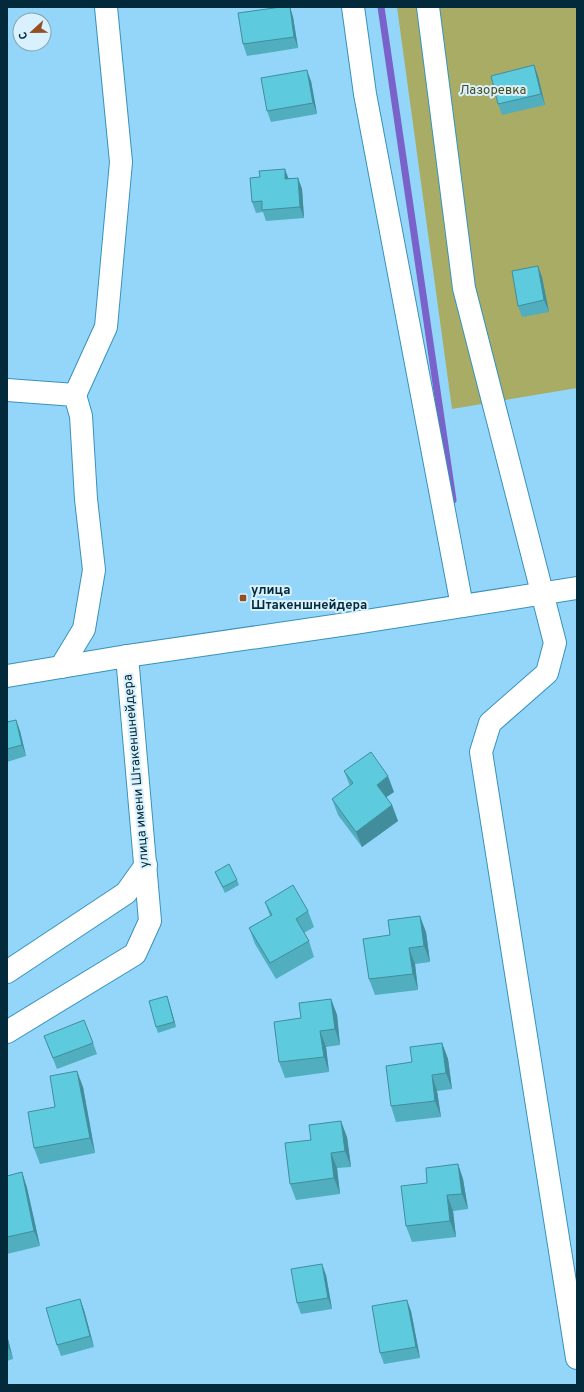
<svg xmlns="http://www.w3.org/2000/svg" width="584" height="1392" viewBox="0 0 584 1392" font-family="Overpass,sans-serif">
<style>
.green{fill:#a8ac64}
.lines{fill:none;stroke-linecap:round;stroke-linejoin:round}
.stream{stroke:#7962c9;stroke-width:7}
.minor-casing{stroke:#3992ba;stroke-width:24}
.minor{stroke:#fff;stroke-width:22}
.wall{fill:#50aebf}
.shaded-wall{fill:#418d9b}
.building{fill:#5dcade;stroke:#418d9b}
.poi-dot{fill:#945022;stroke:#d9f1fe;stroke-width:1.5}
.labels{text-anchor:middle;dominant-baseline:central;stroke-width:4;stroke-linejoin:round;paint-order:stroke}
.park-label{font-size:13px;fill:#4a4c16;stroke:#d9f1fe}
.poi-label{font-size:13px;font-weight:bold;fill:#032a3b;stroke:#d9f1fe;text-anchor:start}
.street-label{font-size:13px;fill:#032a3b;stroke:#d9f1fe}
</style>
<rect width="100%" height="100%" fill="#94d6f9"/>
<polygon class="green" points="397,7 577,7 577,388 452,409"/>
<g class="lines">
<polyline class="stream" points="381,7 453,500"/>
<defs>
<g id="minor">
<polyline points="353,7 365,94 462,606"/>
<polyline points="428,7 464,288 555,643 547,673 490,723 481,752 577,1358"/>
<polyline points="7,390 75,395 81,416 86,499 94,570 84,629 61,667"/>
<polyline points="75,395 106,327 121,162 106,7"/>
<polyline points="7,676 127,656 354,623 577,588"/>
<polyline points="7,972 126,893 146,865"/>
<polyline points="7,1032 135,954 150,921 127,656"/>
</g>
</defs>
<use href="#minor" class="minor-casing"/>
<use href="#minor" class="minor"/>
</g>
<g class="wall">
<polygon points="290,7 293,17 298,48 247,56 243,44"/>
<polygon points="534,65 538,76 545,105 502,115 498,104"/>
<polygon points="311,81 317,114 271,122 267,111"/>
<polygon points="260,177 288,178 298,178 302,189 304,218 266,221 263,212 256,213 252,202"/>
<polygon points="538,266 542,277 549,312 522,317 518,306"/>
<polygon points="16,720 20,731 26,756 7,762 7,722"/>
<polygon points="344,771 394,792 386,797 392,805 398,821 362,847 338,815 332,799 350,786"/>
<polygon points="215,872 237,880 239,885 225,893 217,877"/>
<polygon points="265,902 308,911 314,927 304,933 309,941 314,957 276,979 255,944 249,928 270,916"/>
<polygon points="426,932 430,962 415,964 418,990 375,995 369,979"/>
<polygon points="331,999 337,1015 340,1045 326,1047 329,1072 285,1078 279,1062 301,1018"/>
<polygon points="169,1002 176,1027 158,1033 156,1027"/>
<polygon points="44,1036 93,1043 97,1054 57,1069"/>
<polygon points="442,1043 448,1059 452,1089 437,1091 441,1117 396,1122 391,1106 412,1062"/>
<polygon points="83,1087 95,1153 40,1164 34,1148 55,1107"/>
<polygon points="347,1137 351,1167 337,1168 340,1194 296,1200 290,1184"/>
<polygon points="458,1164 463,1179 468,1209 453,1211 456,1237 412,1242 406,1226 427,1183"/>
<polygon points="22,1172 27,1188 40,1246 7,1254 7,1176"/>
<polygon points="326,1275 332,1309 301,1314 297,1303"/>
<polygon points="80,1299 84,1310 94,1347 61,1356 57,1345"/>
<polygon points="411,1311 420,1358 384,1364 380,1353"/>
<polygon points="7,1335 13,1359 7,1361"/>
</g>
<g class="shaded-wall">
<polygon points="290,7 293,17 298,48 294,37"/>
<polygon points="534,65 538,76 545,105 541,94"/>
<polygon points="307,70 311,81 317,114 313,103"/>
<polygon points="285,169 289,180 285,179"/>
<polygon points="298,178 302,189 304,218 300,207"/>
<polygon points="538,266 542,277 549,312 544,300"/>
<polygon points="16,720 20,731 26,756 22,745"/>
<polygon points="388,776 394,792 382,800 377,785"/>
<polygon points="392,805 398,821 362,847 356,832"/>
<polygon points="420,916 426,932 430,962 424,946"/>
<polygon points="409,948 415,964 418,990 413,974"/>
<polygon points="167,996 169,1002 176,1027 174,1022"/>
<polygon points="331,999 337,1015 340,1045 335,1029"/>
<polygon points="320,1031 326,1047 329,1072 324,1057"/>
<polygon points="442,1043 448,1059 452,1089 446,1073"/>
<polygon points="77,1071 83,1087 95,1153 90,1138"/>
<polygon points="432,1075 437,1091 441,1117 435,1101"/>
<polygon points="341,1121 347,1137 351,1167 345,1151"/>
<polygon points="331,1153 337,1168 340,1194 334,1178"/>
<polygon points="458,1164 463,1179 468,1209 462,1194"/>
<polygon points="22,1172 27,1188 40,1246 34,1231"/>
<polygon points="447,1195 453,1211 456,1237 450,1221"/>
<polygon points="322,1264 326,1275 332,1309 328,1298"/>
<polygon points="80,1299 84,1310 94,1347 90,1336"/>
<polygon points="407,1300 411,1311 420,1358 416,1347"/>
<polygon points="7,1335 13,1359 9,1348 7,1342"/>
</g>
<g class="building">
<polygon points="281,7 290,7 294,37 243,44 238,13"/>
<polygon points="534,65 541,94 498,104 491,76"/>
<polygon points="307,70 313,103 267,111 261,78"/>
<polygon points="285,169 285,179 298,178 300,207 262,210 262,201 252,202 250,178 260,177 259,171"/>
<polygon points="538,266 544,300 518,306 512,271"/>
<polygon points="16,720 22,745 7,749 7,722"/>
<polygon points="371,752 388,776 377,785 392,805 356,832 332,799 353,783 344,771"/>
<polygon points="229,864 237,880 223,887 215,872"/>
<polygon points="293,885 308,911 296,919 309,941 270,963 249,928 272,915 265,902"/>
<polygon points="420,916 424,946 409,948 413,974 369,979 363,939 390,935 388,920"/>
<polygon points="167,996 174,1022 156,1027 149,1001"/>
<polygon points="331,999 335,1029 320,1031 324,1057 279,1062 274,1022 301,1018 299,1003"/>
<polygon points="84,1020 93,1043 53,1058 44,1036"/>
<polygon points="442,1043 446,1073 432,1075 435,1101 391,1106 386,1066 412,1062 410,1047"/>
<polygon points="77,1071 90,1138 34,1148 28,1112 55,1107 50,1076"/>
<polygon points="341,1121 345,1151 331,1153 334,1178 290,1184 285,1143 311,1140 309,1125"/>
<polygon points="458,1164 462,1194 447,1195 450,1221 406,1226 401,1186 427,1183 426,1168"/>
<polygon points="22,1172 34,1231 7,1237 7,1176"/>
<polygon points="322,1264 328,1298 297,1303 291,1269"/>
<polygon points="80,1299 90,1336 57,1345 46,1308"/>
<polygon points="407,1300 416,1347 380,1353 372,1306"/>
<polygon points="7,1342 9,1348 7,1349"/>
</g>
<rect class="poi-dot" x="239" y="594" width="8" height="8" rx="2"/>
<g class="labels">
<g class="park-label">
<text x="493" y="91">Лазоревка</text>
</g>
<g class="poi-label">
<text x="251" y="591">улица<tspan x="251" dy="15">Штакеншнейдера</tspan></text>
</g>
<g class="street-label">
<text transform="translate(137 771) rotate(-95)">улица имени Штакеншнейдера</text>
</g>
</g>
<rect width="584" height="1392" fill="none" stroke="#032a3b" stroke-width="16"/>
<g transform="translate(32 32) rotate(248)"><circle r="19" fill="#d9f1fe" stroke="#83a1b0"/>
<path d="M0-3L7 15L0 10L-7 15Z" fill="#945022"/>
<text y="-6" font-size="11" font-weight="bold" text-anchor="middle" fill="#032a3b">С</text>
</g>
</svg>
